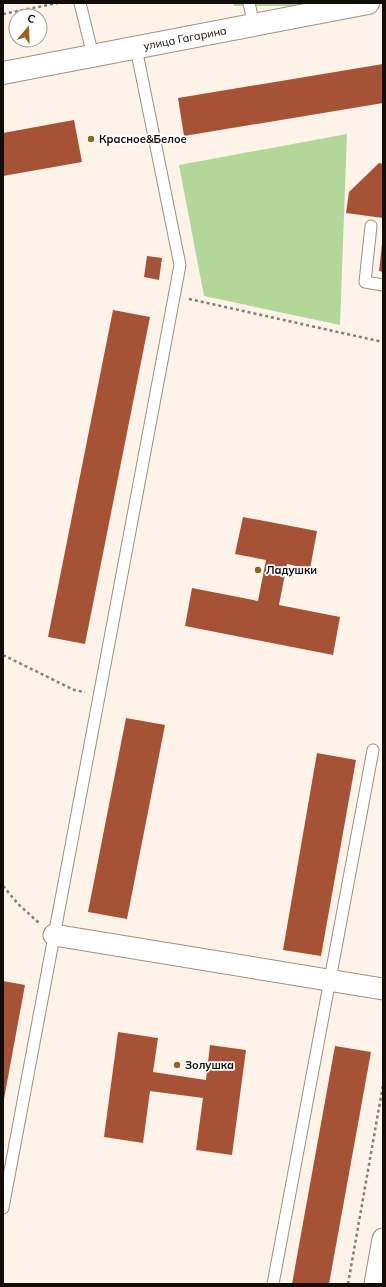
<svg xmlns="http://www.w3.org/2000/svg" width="386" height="1287" viewBox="0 0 386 1287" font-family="Mulish,sans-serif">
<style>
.green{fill:#b2d799}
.building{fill:#a65236}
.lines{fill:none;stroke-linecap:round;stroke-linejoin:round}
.service-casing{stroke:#9f8f80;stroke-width:13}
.minor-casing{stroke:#9f8f80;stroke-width:23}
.tertiary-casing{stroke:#9f8f80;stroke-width:24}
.path{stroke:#857d75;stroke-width:2.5;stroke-dasharray:3 3;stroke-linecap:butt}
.service{stroke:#fff;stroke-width:11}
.minor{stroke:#fff;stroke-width:21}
.tertiary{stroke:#fff;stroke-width:22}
.poi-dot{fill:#99631b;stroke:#fff;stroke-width:1.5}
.labels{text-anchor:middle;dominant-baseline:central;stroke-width:3.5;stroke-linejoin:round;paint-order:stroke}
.street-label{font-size:11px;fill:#130d08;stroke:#fff}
.poi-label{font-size:11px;font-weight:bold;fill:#130d08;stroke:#fff;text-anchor:start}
</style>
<rect width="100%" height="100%" fill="#fef3e9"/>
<g class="green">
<polygon points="233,3 306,3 292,6 234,6"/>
<polygon points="347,134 340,325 204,296 179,165"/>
</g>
<g class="building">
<polygon points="383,64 383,103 184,136 178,98"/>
<polygon points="74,120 82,162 3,176 3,133"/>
<polygon points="379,163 383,164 383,218 346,213 349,192"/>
<polygon points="382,244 383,244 383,272 379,271"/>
<polygon points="147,256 162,258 159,280 144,277"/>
<polygon points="113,310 150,317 85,644 48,637"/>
<polygon points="243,517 317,531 310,569 287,564 279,605 340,617 333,655 185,626 192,588 258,601 266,560 235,554"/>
<polygon points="126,718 165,725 127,919 88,912"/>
<polygon points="317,753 356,760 321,956 283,950"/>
<polygon points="3,981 25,985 4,1099 3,1099"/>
<polygon points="118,1032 158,1038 153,1072 206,1080 210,1045 246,1050 232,1155 196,1150 203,1098 150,1091 143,1143 104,1137"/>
<polygon points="335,1046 371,1052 329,1284 292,1284"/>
</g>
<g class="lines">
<defs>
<g id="service">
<polyline points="80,3 93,56"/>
<polyline points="249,3 254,25"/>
<polyline points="371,226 365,282 383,285"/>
<polyline points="3,1208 180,265 136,48"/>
<polyline points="273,1284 373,750"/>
</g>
<g id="minor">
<polyline points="54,935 383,989"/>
<polyline points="375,1284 383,1239"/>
</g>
<polyline id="tertiary" points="3,73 368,3"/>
</defs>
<use href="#service" class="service-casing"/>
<use href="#minor" class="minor-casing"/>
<use href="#tertiary" class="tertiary-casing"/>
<g class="path">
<polyline points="3,14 58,3"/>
<polyline points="189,299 383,342"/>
<polyline points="3,655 74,690 85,692"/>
<polyline points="3,886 18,904 39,923"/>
<polyline points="348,1284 383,1085"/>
</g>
<use href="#service" class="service"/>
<use href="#minor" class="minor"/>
<use href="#tertiary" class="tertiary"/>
</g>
<g class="poi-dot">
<circle cx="91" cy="139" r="4"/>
<circle cx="258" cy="570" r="4"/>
<circle cx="177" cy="1065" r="4"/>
</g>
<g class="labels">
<g class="street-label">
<text transform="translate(185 38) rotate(-11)">улица Гагарина</text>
</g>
<g class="poi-label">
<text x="99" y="139">Красное&amp;Белое</text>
<text x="266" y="570">Ладушки</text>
<text x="185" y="1065">Золушка</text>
</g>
</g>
<rect width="386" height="1287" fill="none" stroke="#130d08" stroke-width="8"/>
<g transform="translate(28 28) rotate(19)"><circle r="19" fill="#ffffff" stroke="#a19e9c"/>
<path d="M0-3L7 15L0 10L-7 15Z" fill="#99631b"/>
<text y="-6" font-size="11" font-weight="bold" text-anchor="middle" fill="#130d08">С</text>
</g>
</svg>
